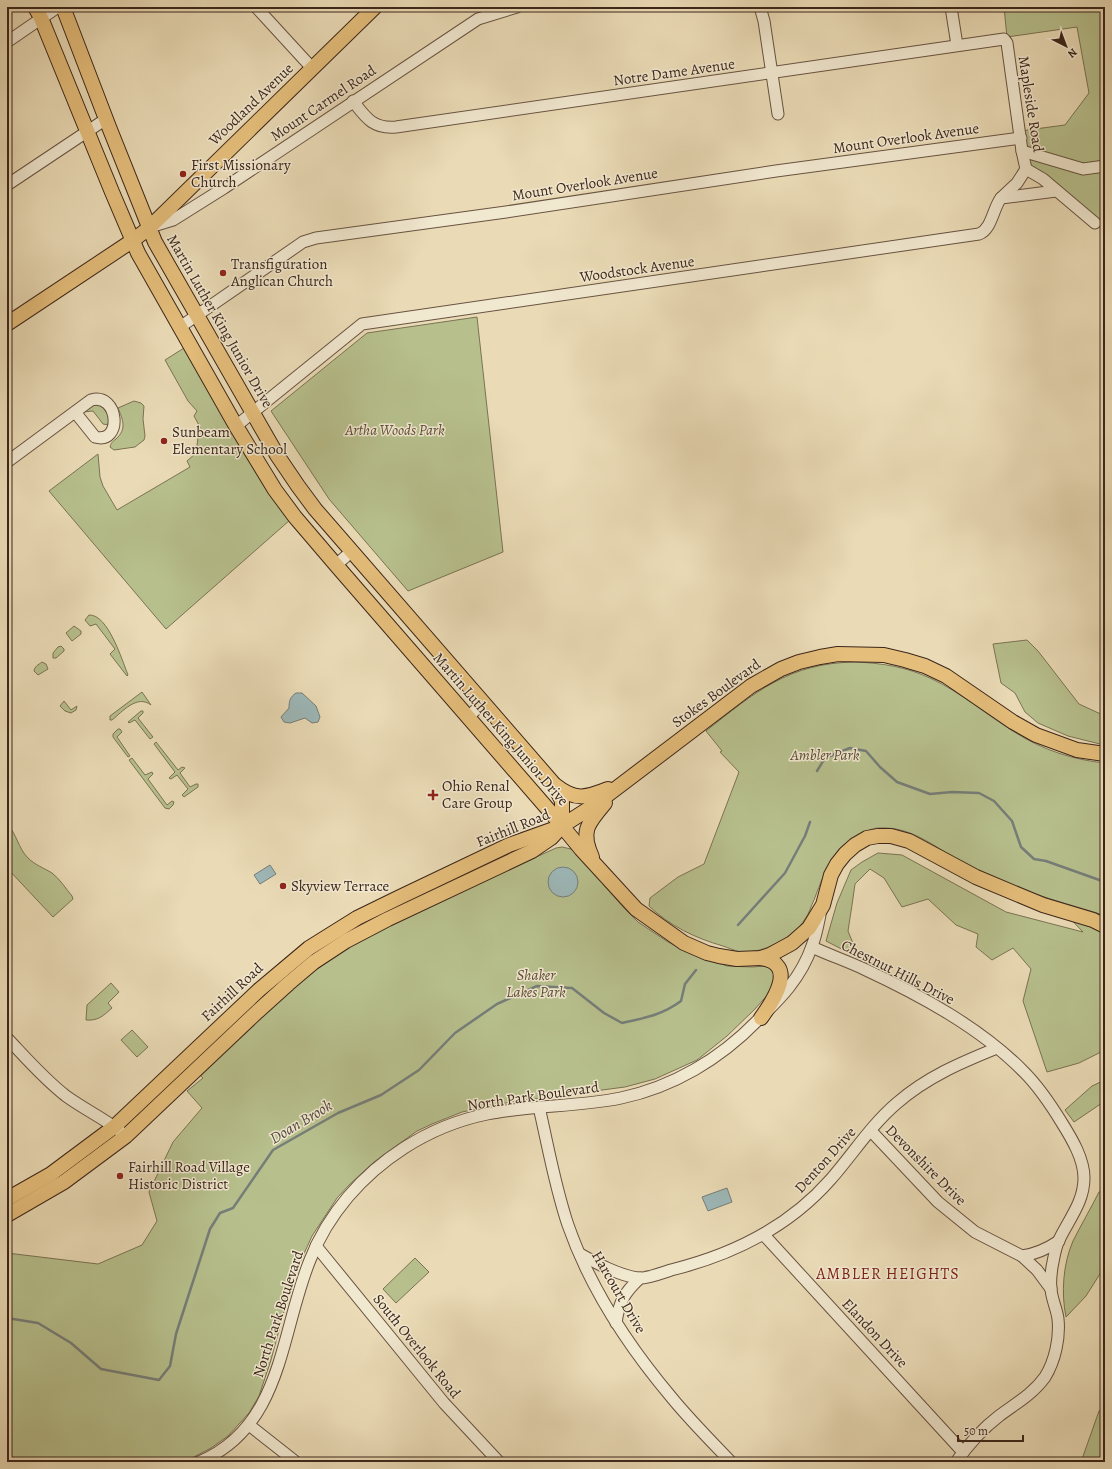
<svg xmlns="http://www.w3.org/2000/svg" width="1112" height="1469" viewBox="0 0 1112 1469" font-family="Alegreya,serif">
<style>
.green{fill:#b7c08d;stroke:#7a7354}
.water{fill:#9db8b9;stroke:#767e79}
.lines{fill:none;stroke-linecap:round;stroke-linejoin:round}
.stream{stroke:#767e79;stroke-width:2.5}
.minor-casing{stroke:#685341;stroke-width:13}
.major-casing{stroke:#3c261a;stroke-width:16}
.minor{stroke:#f1e8d0;stroke-width:11}
.major{stroke:#e5be7b;stroke-width:14}
.poi-dot{fill:#8f2418;stroke:#f1e8d0;stroke-width:1.5}
.labels{text-anchor:middle;dominant-baseline:central;stroke-width:3;stroke-linejoin:round;paint-order:stroke}
.street-label{font-size:15px;fill:#3c261a;stroke:#f1e8d0}
.poi-label{font-size:15px;fill:#3c261a;stroke:#f1e8d0;text-anchor:start}
.park-label{font-size:15px;font-style:italic;fill:#5b4c37;stroke:#f1e8d0}
.water-label{font-size:16px;font-style:italic;fill:#544a42;stroke:#f1e8d0}
.neighbourhood-label{font-size:16px;letter-spacing:1px;fill:#7a1f14;stroke:#f1e8d0}
</style>
<rect width="100%" height="100%" fill="#eadbb6"/>
<filter id="stains"><feTurbulence type="fractalNoise" baseFrequency=".005" numOctaves="4"/><feColorMatrix values="0 0 0 0 .2 0 0 0 0 .09 0 0 0 0 .02 0 0 0 .5 -.17"/></filter>
<radialGradient id="worn" r=".72"><stop offset=".6" stop-color="#630" stop-opacity="0"/><stop offset="1" stop-color="#630" stop-opacity=".3"/></radialGradient>
<g class="green">
<polygon points="1004,7 1105,7 1105,225 1099,226 1026,169 1020,131 1065,125 1089,93 1077,27 1007,37"/>
<polygon points="477,317 503,552 408,591 329,499 271,411 367,333"/>
<polygon points="184,348 290,520 166,629 49,491 98,454 100,477 103,486 117,510 190,467 187,461 196,453 198,438 196,432 201,429 194,416 197,411 188,401 165,360"/>
<path d="M134,401l7,2 3,3 -1,13 2,17 -1,4 -9,7 -21,3 -4,-3c1,-4 2,-5 6,-8 11,-10 7,-19 2,-31z"/>
<path d="M96,403c9,5 14,12 13,22l-6,-1 -10,-13 -10,1z"/>
<path d="M89,615c19,-1 33,45 39,60l-1,1 -17,-22 5,-5 -19,-25 -6,2 -5,-6z"/>
<polygon points="74,626 81,631 81,634 72,641 66,633"/>
<polygon points="1027,640 1038,651 1079,704 1105,716 1105,744 1100,744 1068,736 1038,723 1025,712 1015,693 1001,683 993,644"/>
<polygon points="61,646 64,649 64,651 56,658 53,658 53,653 58,647"/>
<path d="M42,662l4,2 2,5 -10,6 -4,-4c1,-5 4,-6 8,-9z"/>
<path d="M855,662c27,1 52,5 77,17 30,14 56,37 84,54 27,17 58,27 89,30v153l-8,-3c-43,-13 -87,-25 -128,-46 -29,-16 -55,-41 -90,-39 -8,0 -16,5 -22,8 -6,4 -15,9 -19,15 -11,14 -18,33 -24,49 -3,6 -5,14 -9,19 -10,18 -41,34 -62,33 -6,0 -14,-4 -20,-6 -28,-8 -53,-20 -74,-40l1,-8 28,-21 26,-13 35,-92 -19,-20 2,-1 -16,-20c49,-39 83,-68 149,-69z"/>
<path d="M142,692l9,13c-14,-11 -29,7 -39,15h-2v-4z"/>
<polygon points="64,701 71,710 77,706 76,710 71,713 65,711 60,706"/>
<polygon points="141,711 143,711 143,713 138,718 153,737 150,739 135,720 129,723 128,722"/>
<polygon points="118,729 120,729 122,732 117,737 130,756 128,757 113,737 113,734"/>
<polygon points="156,742 178,770 182,767 185,768 180,773 190,787 196,784 198,784 198,787 184,797 182,795 188,789 177,775 171,779 169,778 175,772 154,744"/>
<polygon points="132,758 145,775 152,772 153,774 148,779 167,805 172,801 174,802 173,805 169,809 165,808 129,760"/>
<path d="M7,824c10,10 11,24 21,34 7,7 16,10 24,15 8,6 14,16 20,23l1,3 -20,18 -46,-49z"/>
<polygon points="523,846 523,849 410,900 413,896"/>
<polygon points="562,847 571,849 576,853 623,907 638,922 668,942 686,951 727,966 752,967 767,966 776,970 772,990 754,1010 727,1036 697,1060 655,1079 625,1087 511,1102 462,1112 432,1124 417,1131 374,1162 349,1185 337,1198 312,1236 293,1278 271,1360 259,1396 249,1413 228,1436 211,1448 184,1462 7,1462 7,1253 98,1264 142,1245 157,1221 149,1192 173,1142 202,1108 187,1091 203,1078 200,1075 303,979 337,955 362,939 397,921 556,848"/>
<polygon points="878,853 902,855 1006,912 1083,932 1063,911 1105,926 1105,955 1102,953 1105,956 1105,1050 1079,1063 1047,1072 1023,1001 1031,969 1013,948 992,960 976,947 978,934 956,925 928,899 902,907 884,878 870,869 855,884 852,905 848,931 859,958 826,941 837,903 851,870 862,862"/>
<polygon points="276,980 279,983 128,1126 125,1123"/>
<path d="M111,983l8,9 -11,11 4,5c-9,8 -14,13 -26,12l1,-15z"/>
<polygon points="132,1030 148,1047 137,1057 121,1040"/>
<polygon points="1105,1080 1105,1101 1074,1122 1065,1110 1092,1086"/>
<path d="M1105,1190v76l-19,30 -20,21c-5,-24 -3,-53 7,-76 8,-16 18,-33 26,-49z"/>
<polygon points="415,1258 429,1272 396,1303 383,1289"/>
<polygon points="1105,1406 1105,1462 1081,1462 1099,1411"/>
</g>
<g class="water">
<path d="M296,693h6l14,13 4,11 -2,5 -6,1 -7,-5 -15,5 -6,-1 -3,-5 8,-9c0,-7 1,-11 7,-15z"/>
<polygon points="270,865 276,874 260,884 254,875"/>
<circle cx="563" cy="882" r="15"/>
<polygon points="727,1188 732,1202 708,1211 702,1197"/>
</g>
<g class="lines">
<g class="stream">
<polyline points="817,771 825,758 850,748 866,751 880,767 897,782 930,794 952,792 979,793 994,801 1012,821 1021,847 1034,859 1046,861 1105,882"/>
<polyline points="738,925 785,873 805,836 810,822"/>
<path d="M7,1318l31,5 33,20 30,26 58,11 11,-14 6,-32 34,-105 10,-16 13,-5 40,-58 65,-37 43,-18 38,-25 36,-37 42,-29 40,-18 35,2 32,25 18,10c23,-5 40,-8 59,-22l4,-17 11,-14"/>
</g>
<defs>
<g id="minor">
<polyline points="256,7 312,68"/>
<polyline points="760,7 764,21 778,114"/>
<polyline points="951,7 957,45"/>
<polyline points="7,42 58,7"/>
<path d="M353,101c13,17 20,28 43,26l608,-88 3,4 15,108 4,18 17,10 52,44"/>
<polyline points="1022,151 1083,169 1105,166"/>
<polyline points="7,185 106,119"/>
<polyline points="1001,198 1017,183 1026,169"/>
<polyline points="150,227 173,220 224,188 478,19 517,7"/>
<polyline points="180,327 303,242 316,238 506,212 776,171 1021,138"/>
<path d="M236,426l126,-102 617,-90c13,-5 14,-26 22,-36l55,-7"/>
<path d="M7,462l84,-62c28,-8 32,45 4,37l-20,-25"/>
<polyline points="336,565 352,551"/>
<polyline points="468,717 483,703"/>
<path d="M812,947c17,8 35,14 52,22 56,26 117,59 160,103 15,15 27,33 38,51 10,16 22,36 22,55 0,24 -15,41 -25,62 -4,8 -5,18 -7,27 -1,7 -2,15 -1,21 0,10 6,21 7,31 2,19 -3,42 -13,58 -12,17 -30,27 -46,39 -17,13 -31,29 -43,46"/>
<path d="M7,1038c19,20 37,41 59,58 18,13 37,22 54,35"/>
<path d="M539,1107c9,39 16,80 29,118 22,63 61,122 104,173 18,22 39,43 59,64"/>
<polyline points="871,1131 938,1202 975,1232 1022,1256 1037,1270 1051,1289"/>
<polyline points="764,1235 963,1452"/>
<polyline points="316,1246 444,1403 499,1462"/>
<path d="M580,1254c18,10 38,21 58,24 8,1 24,-5 33,-8 61,-15 118,-43 160,-91 22,-25 40,-54 66,-76 30,-26 63,-40 100,-55"/>
<path d="M1022,1256c14,-2 25,-7 37,-15"/>
<path d="M616,1323c3,-21 8,-30 24,-45"/>
<polyline points="249,1425 296,1462"/>
<path d="M199,1462c84,-35 81,-129 111,-202 18,-46 52,-85 94,-112 25,-16 54,-28 83,-34 44,-9 90,-7 134,-16 52,-11 99,-39 136,-77 23,-22 44,-43 55,-75 4,-10 6,-21 8,-31"/>
</g>
<g id="major">
<polyline points="35,7 41,18 112,192 138,253 236,426 275,490 295,517 336,565 553,815 581,849 636,909 684,943 707,953 719,956 737,959 761,958 770,955 792,943 809,928 823,905 831,875 837,864 845,854 855,845 867,838 878,836 891,836 909,841 976,877 1043,905 1093,920 1105,926"/>
<polyline points="63,7 109,127 155,242 277,455 298,486 315,509 553,783 562,801 562,826"/>
<polyline points="7,324 132,241 149,228 375,7"/>
<path d="M555,785c20,16 31,13 53,4"/>
<path d="M592,857c-12,-26 -4,-34 13,-54"/>
<path d="M761,958c37,6 13,42 0,60"/>
<polyline points="7,1199 51,1174 114,1127 259,990 309,948 357,918 400,897 509,845 562,826 593,806 751,686 781,669 799,662 820,657 838,654 884,655 905,660 925,666 946,676 1013,722 1036,735 1077,750 1105,754"/>
<polyline points="7,1215 64,1182 126,1136 257,1012 288,984 314,962 346,941 388,919 532,851 551,838 561,827"/>
</g>
</defs>
<use href="#minor" class="minor-casing"/>
<use href="#major" class="major-casing"/>
<use href="#minor" class="minor"/>
<use href="#major" class="major"/>
</g>
<g class="poi-dot">
<circle cx="183" cy="174" r="4"/>
<circle cx="223" cy="273" r="4"/>
<circle cx="164" cy="441" r="4"/>
<path d="M431 789h4v4h4v4h-4v4h-4v-4h-4v-4h4z"/>
<circle cx="283" cy="886" r="4"/>
<circle cx="120" cy="1176" r="4"/>
</g>
<g class="labels">
<g class="street-label">
<text transform="translate(674 72) rotate(-8)">Notre Dame Avenue</text>
<text transform="translate(323 103) rotate(-34)">Mount Carmel Road</text>
<text transform="translate(251 104) rotate(-44)">Woodland Avenue</text>
<text transform="translate(1031 104) rotate(81)">Mapleside Road</text>
<text transform="translate(906 138) rotate(-8)">Mount Overlook Avenue</text>
<text transform="translate(585 184) rotate(-9)">Mount Overlook Avenue</text>
<text transform="translate(637 269) rotate(-8)">Woodstock Avenue</text>
<text transform="translate(220 321) rotate(60)">Martin Luther King Junior Drive</text>
<text transform="translate(716 693) rotate(-36)">Stokes Boulevard</text>
<text transform="translate(501 729) rotate(49)">Martin Luther King Junior Drive</text>
<text transform="translate(513 828) rotate(-22)">Fairhill Road</text>
<text transform="translate(898 972) rotate(27)">Chestnut Hills Drive</text>
<text transform="translate(232 992) rotate(-43)">Fairhill Road</text>
<text transform="translate(533 1096) rotate(-8)">North Park Boulevard</text>
<text transform="translate(825 1160) rotate(-48)">Denton Drive</text>
<text transform="translate(926 1165) rotate(45)">Devonshire Drive</text>
<text transform="translate(619 1292) rotate(60)">Harcourt Drive</text>
<text transform="translate(278 1314) rotate(-72)">North Park Boulevard</text>
<text transform="translate(875 1333) rotate(47)">Elandon Drive</text>
<text transform="translate(417 1346) rotate(51)">South Overlook Road</text>
</g>
<g class="poi-label">
<text x="191" y="165">First Missionary<tspan x="191" dy="17">Church</tspan></text>
<text x="231" y="264">Transfiguration<tspan x="231" dy="17">Anglican Church</tspan></text>
<text x="172" y="432">Sunbeam<tspan x="172" dy="17">Elementary School</tspan></text>
<text x="442" y="786">Ohio Renal<tspan x="442" dy="17">Care Group</tspan></text>
<text x="291" y="886">Skyview Terrace</text>
<text x="128" y="1167">Fairhill Road Village<tspan x="128" dy="17">Historic District</tspan></text>
</g>
<g class="park-label">
<text x="395" y="430">Artha Woods Park</text>
<text x="825" y="755">Ambler Park</text>
<text x="536" y="975">Shaker<tspan x="536" dy="17">Lakes Park</tspan></text>
</g>
<g class="water-label">
<text transform="translate(301 1122) rotate(-31)">Doan Brook</text>
</g>
<g class="neighbourhood-label">
<text x="888" y="1274">AMBLER HEIGHTS</text>
</g>
</g>
<rect width="1112" height="1469" fill="none" stroke="#eadbb6" stroke-width="24"/>
<rect x="8" y="8" width="1096" height="1453" fill="none" stroke="#3c261a" stroke-width="2"/>
<rect x="12" y="12" width="1088" height="1445" fill="none" stroke="#3c261a"/>
<g transform="translate(1066 46) rotate(138)" stroke="#f1e8d0" stroke-width="3" paint-order="stroke">
<path d="M0-3L7 15L0 10L-7 15Z" fill="#3c261a"/>
<text y="-6" font-size="11" font-weight="bold" text-anchor="middle" fill="#3c261a">N</text>
</g>
<path d="M958 1435v6h65v-6" fill="none" stroke="#3c261a" stroke-width="2"/>
<text x="964" y="1435" font-size="12" fill="#3c261a" stroke="#f1e8d0" stroke-width="3" paint-order="stroke">50 m</text>
<rect width="100%" height="100%" filter="url(#stains)"/>
<rect width="100%" height="100%" fill="url(#worn)"/>
</svg>
